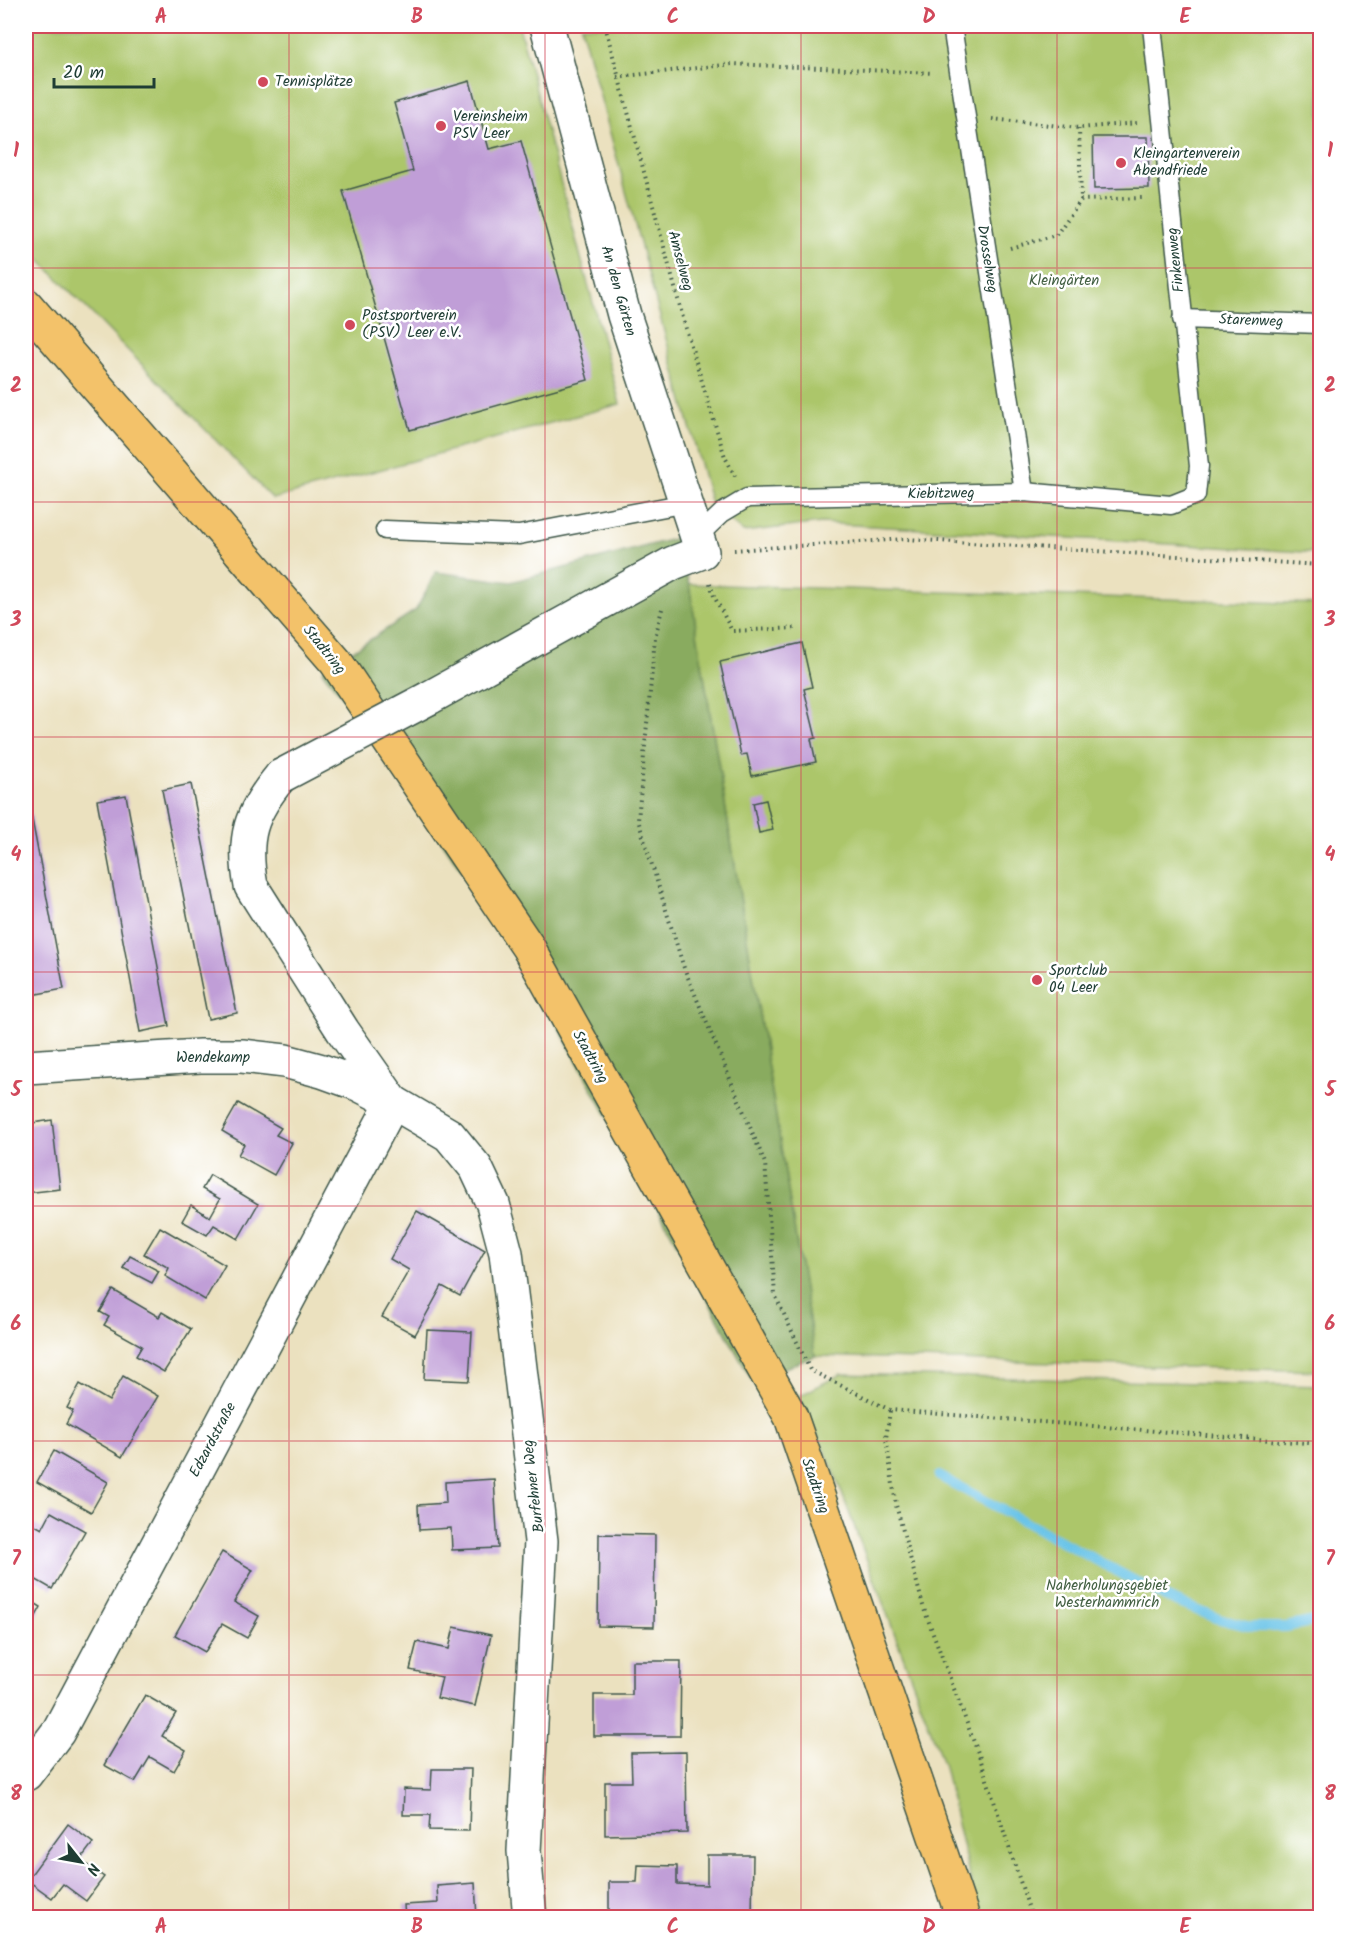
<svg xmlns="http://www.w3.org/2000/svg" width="1346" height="1943" viewBox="0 0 1346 1943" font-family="Kalam,sans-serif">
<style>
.green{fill:#acc66b;stroke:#668250;stroke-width:1.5}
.forest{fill:#89ab5f;stroke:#54744a;stroke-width:1.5}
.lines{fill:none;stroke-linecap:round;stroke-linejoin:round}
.stream{stroke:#6ac4e8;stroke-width:10}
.building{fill:#c09ed7}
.lane-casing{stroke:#3e5649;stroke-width:21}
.street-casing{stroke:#3e5649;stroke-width:36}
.highway-casing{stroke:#3e5649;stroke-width:36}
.path{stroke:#3e5649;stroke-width:4;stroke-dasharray:1.5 4.5;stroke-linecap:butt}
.lane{stroke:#fff;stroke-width:18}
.street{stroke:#fff;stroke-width:33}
.highway{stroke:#f3c26a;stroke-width:33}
.street-bridge-casing{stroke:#3e5649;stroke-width:36;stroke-linecap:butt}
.street-bridge{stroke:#fff;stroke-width:33}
.grid{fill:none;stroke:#d1495b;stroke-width:1.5;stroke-opacity:0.55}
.poi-dot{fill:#d1495b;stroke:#fff;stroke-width:2}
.labels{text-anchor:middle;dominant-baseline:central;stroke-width:5;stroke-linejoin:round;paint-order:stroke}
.poi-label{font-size:15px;fill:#1f3d34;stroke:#fff;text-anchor:start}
.street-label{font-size:15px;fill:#1f3d34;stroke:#fff}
.park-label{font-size:15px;fill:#425f42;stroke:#fff}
.neatline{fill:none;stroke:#d1495b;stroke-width:2}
.grid-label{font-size:20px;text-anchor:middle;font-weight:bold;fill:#d1495b}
</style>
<rect width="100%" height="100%" fill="#fff"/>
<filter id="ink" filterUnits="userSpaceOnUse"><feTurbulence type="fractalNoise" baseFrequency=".0167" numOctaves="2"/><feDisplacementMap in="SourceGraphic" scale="12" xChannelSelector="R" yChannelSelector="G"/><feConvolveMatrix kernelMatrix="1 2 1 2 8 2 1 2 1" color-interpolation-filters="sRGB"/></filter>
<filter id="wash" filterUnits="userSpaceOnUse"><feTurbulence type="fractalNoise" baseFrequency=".008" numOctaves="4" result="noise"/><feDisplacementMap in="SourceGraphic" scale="24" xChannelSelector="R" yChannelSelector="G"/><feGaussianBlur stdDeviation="1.35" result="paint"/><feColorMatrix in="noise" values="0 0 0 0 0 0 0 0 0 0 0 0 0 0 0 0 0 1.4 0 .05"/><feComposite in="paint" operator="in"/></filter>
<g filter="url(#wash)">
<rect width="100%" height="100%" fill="#ebe1bf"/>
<g class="green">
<polygon points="26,26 519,26 620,404 273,499 26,246"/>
<polygon points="581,26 1320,26 1320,553 821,523 743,532 711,504"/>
<polygon points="689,584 1320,604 1320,1371 815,1356"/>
<polygon points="841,1374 1320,1386 1320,1917 979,1917 943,1763 831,1464 799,1396"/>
</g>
<polygon class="forest" points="677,538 689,584 815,1356 752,1381 519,955 351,707 322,671 416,610 436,572 511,582"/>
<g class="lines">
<polyline class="stream" points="939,1476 1167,1598 1219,1619 1251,1627 1286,1627 1320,1620"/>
</g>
<g id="blocks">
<g class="building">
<polygon points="470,81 489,149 521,141 588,380 410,430 343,191 413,171 394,103"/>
<polygon points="1093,137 1148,137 1149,188 1094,189"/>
<polygon points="802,643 812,687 804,689 816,738 811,739 816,762 752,776 747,754 741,755 720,662"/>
<polygon points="191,784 237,1013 208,1019 162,790"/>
<polygon points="126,795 169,1026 140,1032 97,800"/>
<polygon points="26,798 28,798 64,989 26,996"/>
<polygon points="766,800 773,830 759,833 753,803"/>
<polygon points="238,1103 281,1128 276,1135 292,1143 274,1175 238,1155 244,1144 222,1131"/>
<polygon points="52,1120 60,1189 26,1193 26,1124"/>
<polygon points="210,1175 258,1204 238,1239 214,1225 207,1235 182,1221 191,1205 210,1217 220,1199 202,1189"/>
<polygon points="417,1211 485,1250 460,1296 442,1286 415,1335 382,1317 409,1270 390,1259"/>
<polygon points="160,1227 225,1265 205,1300 165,1276 169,1268 144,1254"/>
<polygon points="130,1256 159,1271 152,1283 123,1268"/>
<polygon points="113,1290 159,1317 162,1312 191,1329 164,1372 136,1356 142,1346 104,1325 109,1317 100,1312"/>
<polygon points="427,1330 472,1332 469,1381 424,1379"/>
<polygon points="123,1376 158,1396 122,1457 66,1424 73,1411 67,1408 80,1384 109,1401"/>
<polygon points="54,1451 108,1482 91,1512 37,1482"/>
<polygon points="494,1479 498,1548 452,1550 451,1528 419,1530 418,1505 446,1503 445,1482"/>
<polygon points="51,1512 85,1531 52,1589 26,1574 26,1558 29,1552 26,1550 26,1520 42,1529"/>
<polygon points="599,1534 655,1535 654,1627 598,1626"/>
<polygon points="222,1552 253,1570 234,1602 259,1616 247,1638 222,1624 205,1652 175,1635"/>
<polygon points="26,1598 41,1607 26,1634"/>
<polygon points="454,1627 491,1635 475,1706 437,1698 442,1677 410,1670 417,1642 449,1649"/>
<polygon points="632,1661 681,1661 680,1736 594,1736 594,1695 632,1695"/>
<polygon points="145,1695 176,1713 162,1736 186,1750 174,1771 150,1757 135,1782 104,1765"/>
<polygon points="686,1752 687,1833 605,1835 605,1782 632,1782 631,1753"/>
<polygon points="432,1769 471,1769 469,1831 429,1830 430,1815 403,1815 404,1789 431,1790"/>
<polygon points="68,1824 93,1843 80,1860 104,1877 86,1901 63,1884 52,1898 27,1880"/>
<polygon points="707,1855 753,1855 752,1918 609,1918 609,1882 637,1882 638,1865 677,1866 677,1884 707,1885"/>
<polygon points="475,1883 477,1918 405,1918 404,1905 438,1903 437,1886"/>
</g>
</g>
</g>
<g filter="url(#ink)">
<use href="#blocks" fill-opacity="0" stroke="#3e5649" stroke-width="1.5"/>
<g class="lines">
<defs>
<g id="lane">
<polyline points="952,26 1024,492"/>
<polyline points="1182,319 1320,324"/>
<polyline points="385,530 519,535 686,503"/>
<polyline points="697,537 722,513 747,498 1024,492 1171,505 1196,495 1199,466 1152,26"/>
</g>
<g id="street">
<polyline points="429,698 673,563 702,552 624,315 547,26"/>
<path d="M281,776c-31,37 -39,62 -30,110l92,145 47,67"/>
<polyline points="26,1067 200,1056 242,1056 285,1061 322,1071 358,1084 393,1102 449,1135 476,1168 493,1204 506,1253 541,1541 524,1851 530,1918"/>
<polyline points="26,1774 58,1732 393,1102"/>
</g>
<polyline id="highway" points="26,305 336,662 528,947 791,1417 963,1918"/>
</defs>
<use href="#lane" class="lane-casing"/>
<use href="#street" class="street-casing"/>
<use href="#highway" class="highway-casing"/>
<g class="path">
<polyline points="605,26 686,329 725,457 735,476"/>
<polyline points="617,77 733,64 934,73"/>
<polyline points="992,119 1079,128 1137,123"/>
<polyline points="1079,128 1081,200"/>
<polyline points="1010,248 1056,235 1081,200 1144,198"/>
<polyline points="734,550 906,539 1320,565"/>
<polyline points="710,583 714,596 732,631 796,628"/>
<polyline points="662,609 655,638 638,820 684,968 765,1163 775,1295 810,1370 890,1410 1320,1444"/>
<polyline points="890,1411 886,1438 896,1505 924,1609 980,1758 1032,1918"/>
</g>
<use href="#lane" class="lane"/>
<use href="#street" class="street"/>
<use href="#highway" class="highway"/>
<defs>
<polyline id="street-bridge" points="281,776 429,698"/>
</defs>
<use href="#street-bridge" class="street-bridge-casing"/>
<use href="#street-bridge" class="street-bridge"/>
</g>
</g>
<path class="grid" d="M289,26v1892M545,26v1892M801,26v1892M1057,26v1892M26,268h1294M26,502h1294M26,737h1294M26,972h1294M26,1206h1294M26,1441h1294M26,1675h1294"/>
<g class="poi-dot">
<circle cx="263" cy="82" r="6"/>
<circle cx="441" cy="126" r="6"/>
<circle cx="1121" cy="163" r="6"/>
<circle cx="350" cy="325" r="6"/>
<circle cx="1037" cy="980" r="6"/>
</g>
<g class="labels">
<g class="poi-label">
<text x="275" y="82">Tennisplätze</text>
<text x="453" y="117">Vereinsheim<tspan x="453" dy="17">PSV Leer</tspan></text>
<text x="1133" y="154">Kleingartenverein<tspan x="1133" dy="17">Abendfriede</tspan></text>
<text x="362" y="316">Postsportverein<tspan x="362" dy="17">(PSV) Leer e.V.</tspan></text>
<text x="1049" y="971">Sportclub<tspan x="1049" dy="17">04 Leer</tspan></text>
</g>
<g class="street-label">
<text transform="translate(987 259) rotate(81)">Drosselweg</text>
<text transform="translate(1176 260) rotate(-96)">Finkenweg</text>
<text transform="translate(680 261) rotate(75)">Amselweg</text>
<text transform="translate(618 291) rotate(74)">An den Gärten</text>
<text transform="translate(1251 321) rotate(2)">Starenweg</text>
<text transform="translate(941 494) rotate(-1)">Kiebitzweg</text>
<text transform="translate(324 650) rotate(51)">Stadtring</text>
<text transform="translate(590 1057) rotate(61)">Stadtring</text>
<text x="213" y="1058">Wendekamp</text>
<text transform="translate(213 1440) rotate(-62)">Edzardstraße</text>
<text transform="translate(534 1486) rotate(-97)">Burfehner Weg</text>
<text transform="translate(815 1486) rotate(71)">Stadtring</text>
</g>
<g class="park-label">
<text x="1064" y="281">Kleingärten</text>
<text x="1107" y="1586">Naherholungsgebiet<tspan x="1107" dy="17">Westerhammrich</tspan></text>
</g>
</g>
<rect width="1346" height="1943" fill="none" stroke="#fff" stroke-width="66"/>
<g transform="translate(81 1862) rotate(121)" stroke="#ffffff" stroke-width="4.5" paint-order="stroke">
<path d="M0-4.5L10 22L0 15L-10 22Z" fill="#1f3d34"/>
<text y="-9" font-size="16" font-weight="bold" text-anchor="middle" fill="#1f3d34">N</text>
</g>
<path d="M54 78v9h100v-9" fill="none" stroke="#1f3d34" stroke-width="3"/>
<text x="63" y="78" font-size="18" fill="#1f3d34" stroke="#ffffff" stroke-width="4.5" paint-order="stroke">20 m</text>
<rect x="33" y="33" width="1280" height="1877" class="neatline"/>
<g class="grid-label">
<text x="161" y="23">A</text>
<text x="417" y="23">B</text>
<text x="673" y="23">C</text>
<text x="929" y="23">D</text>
<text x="1185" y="23">E</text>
<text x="16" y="157">1</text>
<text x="1330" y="157">1</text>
<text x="16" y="392">2</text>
<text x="1330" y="392">2</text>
<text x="16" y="626">3</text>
<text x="1330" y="626">3</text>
<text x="16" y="861">4</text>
<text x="1330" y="861">4</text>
<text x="16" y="1096">5</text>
<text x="1330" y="1096">5</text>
<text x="16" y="1330">6</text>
<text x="1330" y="1330">6</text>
<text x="16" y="1565">7</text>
<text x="1330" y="1565">7</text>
<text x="16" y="1800">8</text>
<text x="1330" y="1800">8</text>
<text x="161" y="1933">A</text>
<text x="417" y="1933">B</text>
<text x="673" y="1933">C</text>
<text x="929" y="1933">D</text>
<text x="1185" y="1933">E</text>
</g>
</svg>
